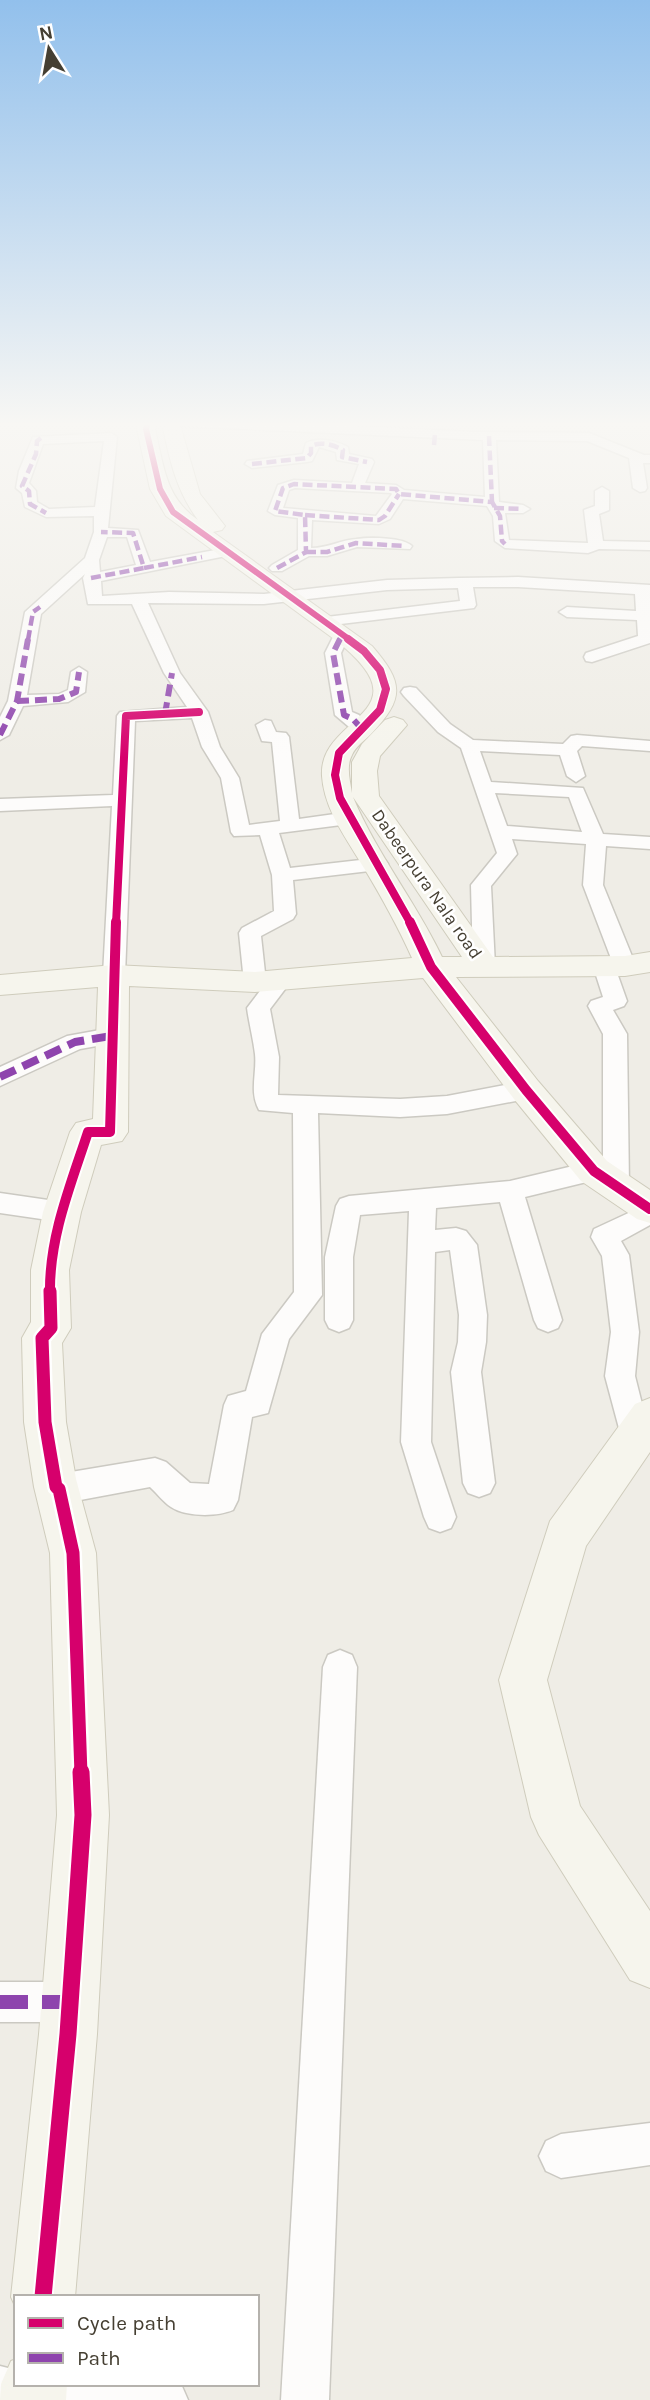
<svg xmlns="http://www.w3.org/2000/svg" width="650" height="2400" viewBox="0 0 650 2400" font-family="Karla,sans-serif">
<style>
.lines{fill:none;stroke-linecap:round;stroke-linejoin:round}
.street-casing{stroke:#cbc9c2;stroke-width:3}
.secondary-casing{stroke:#cfccbc;stroke-width:2}
.street{fill:#fdfcfb;fill-rule:evenodd}
.secondary{fill:#f6f5ed;fill-rule:evenodd}
.quiet-far3{stroke:#8e44ad;stroke-width:4.5;stroke-dasharray:10 4.5;stroke-linecap:butt}
.quiet-far2{stroke:#8e44ad;stroke-width:6;stroke-dasharray:12 6;stroke-linecap:butt}
.quiet-far1{stroke:#8e44ad;stroke-width:8;stroke-dasharray:17 8;stroke-linecap:butt}
.quiet{stroke:#8e44ad;stroke-width:14;stroke-dasharray:28 14;stroke-linecap:butt}
.cycleway-far4-casing{stroke:#fff;stroke-width:9}
.cycleway-far3-casing{stroke:#fff;stroke-width:11}
.cycleway-far2-casing{stroke:#fff;stroke-width:14}
.cycleway-far1-casing{stroke:#fff;stroke-width:18}
.cycleway-casing{stroke:#fff;stroke-width:21}
.cycleway-far4{stroke:#d6006c;stroke-width:6}
.cycleway-far3{stroke:#d6006c;stroke-width:8}
.cycleway-far2{stroke:#d6006c;stroke-width:10}
.cycleway-far1{stroke:#d6006c;stroke-width:13}
.cycleway{stroke:#d6006c;stroke-width:17}
.labels{text-anchor:middle;dominant-baseline:central;stroke-width:5;stroke-linejoin:round;paint-order:stroke}
.far-street-label{font-size:18px;fill:#453f32;stroke:#fff}
</style>
<rect width="100%" height="100%" fill="#efede6"/>
<g class="lines">
<defs>
<g id="street">
<path d="M173,422h95l208,10 113,1 55,22h6v8h-7l4,25 -2,3 -5,1 -7,-4 -4,-30 -42,-17 -91,-1 3,62 24,3 7,4 -7,4h-18l4,27 79,3 -4,-33 11,-4v-15l7,-4 7,4v19l-10,4 4,27 47,1v8l-51,-1 -11,4 -83,-5 -10,-7 -2,-25 -6,-10 -84,-7 -13,20 -11,5 -67,-4 -1,28c17,0 30,-8 45,-9 14,-2 47,-2 56,7l-2,3 -53,-2 -30,9h-18l-27,15h-10l-3,-3 3,-3 26,-15v-32l-23,-3 -7,-4 10,-26 16,-5 58,3 7,-19 -22,-4 -1,-8 -17,-5 -7,14 -5,1 -55,6 -7,-4 2,-3 56,-7 3,-11c13,-6 29,-3 42,4l1,7 23,5 2,3 -9,21 31,2 8,5 81,7 -2,-57 -304,-14zM295,488l96,5 1,1 -16,22 -93,-8 6,-18z"/>
<path d="M111,433l6,4 -9,91 30,2 12,32 76,-14 7,4 -7,4 -125,25 1,15 67,-4 95,2 123,-14 72,-2 59,-1 132,8v58l-58,19 -6,-1 -2,-4 2,-4 52,-17 -1,-16 -70,-3 -8,-5 8,-5 69,4 -1,-17 -117,-7h-45l3,18 -2,3 -150,18 -8,-5 2,-3 142,-17 -2,-13 -71,2 -123,14 -116,-1 32,70 28,39 12,35 19,31 10,47 31,-4 -8,-79 -10,-1 -6,-16 9,-5 6,1 5,11 10,1 3,4 10,82 50,-7 10,6 -10,6 -70,9 11,35 88,-10 7,2 3,4 -3,4 -7,2 -85,10 3,34 -3,5 -32,17 5,46 -2,4c8,-10 12,-15 25,-11l3,5 -22,29 9,48 -1,38 122,4 47,-3 79,-15 9,3 3,6 -3,6 -9,3 -79,15 -47,3 -82,-4 4,182 -33,44 -21,74 -16,4 -14,83 -5,10c-16,7 -47,7 -62,-3 -8,-5 -14,-14 -21,-20l-91,17 -11,-5 -5,-10 5,-10 11,-5 96,-16 11,4 24,21 19,1 15,-79 4,-9 18,-5 16,-57 32,-42 -1,-179 -34,-3c-10,-18 -2,-37 -4,-56 -2,-16 -6,-31 -8,-46l16,-21 -8,2 -8,-2 -3,-5 -5,-49 3,-5 32,-17 -2,-36 -12,-40 -26,1 -3,-4 -10,-54 -19,-31 -10,-29 -57,3 -10,254 -3,5 -8,2 -8,-2 -3,-5 9,-169 -112,5v-12l113,-4 4,-79 3,-4 67,-5 -23,-34 -32,-69h-44l-5,-26 2,-4 -44,40 -14,81 32,-1 9,-4 3,-18 8,-5 8,5 -2,20 -17,10 -45,4 -14,29 -9,5v-23l8,-16 17,-89 60,-54 9,-26v-16l-48,1 -21,-10 -3,-14 -6,-5 3,-17 14,-34zM104,441l-9,66 -46,2 -12,-7 -1,-11 -7,-8 14,-39zM107,537h20l9,28 -36,7 -1,-12z"/>
<polygon points="342,629 350,634 341,653 352,712 359,715 370,728 361,733 355,732 335,715 325,653 336,631"/>
<path d="M410,687l6,1 34,36 23,16 90,4 8,-8 6,-1 73,6v10l-68,-5 -5,5 8,25 -9,6 -9,-6 -7,-21 -80,-4 11,31 92,6 20,46 47,3v12l-44,-3 -3,39 33,81 -3,5 -8,2 -9,-3 11,31 -3,5 -11,4 14,24 2,153 -4,7 -9,3 -9,-3 -4,-16 -78,19 37,123 -4,8 -10,4 -10,-4 -4,-8 -34,-118 -64,6 -1,22 21,-2 10,3 11,14 10,70 -1,27 -5,30 14,111 -5,10 -11,4 -11,-4 -5,-10 -12,-111 7,-30 1,-27 -9,-65 -15,2 -4,190 25,75 -5,11 -11,4 -11,-4 -5,-11 -23,-75 8,-231 -49,4 -7,42v63l-4,8 -10,4 -10,-4 -4,-8v-63l11,-51 4,-7 9,-3 161,-15 84,-20 9,3v-130l-15,-28 3,-5 12,-4 -10,-31 3,-5 8,-2 8,2 -29,-76 3,-41 -74,-5 5,15 -26,32 4,80 -3,5 -8,2 -8,-2 -3,-5 -2,-81 26,-32 -36,-105 -23,-16 -34,-36 -3,-4 3,-4zM495,793l74,4 13,35 -75,-6z"/>
<polygon points="111,1028 119,1030 123,1036 119,1042 80,1049 0,1086 0,1067 67,1036"/>
<polygon points="0,1193 62,1202 71,1205 75,1212 71,1219 62,1222 0,1213"/>
<polygon points="650,1203 650,1225 621,1241 629,1255 639,1332 635,1376 650,1436 646,1447 635,1451 624,1447 605,1376 611,1332 602,1256 591,1237 594,1229"/>
<polygon points="340,1650 352,1655 357,1667 329,2400 281,2400 323,1667 328,1655"/>
<polygon points="0,1982 70,1982 84,1988 90,2002 84,2016 70,2022 0,2022"/>
<polygon points="650,2123 650,2165 561,2178 546,2171 539,2156 546,2141 561,2134"/>
<polygon points="0,2366 16,2370 16,2384 181,2384 188,2400 0,2400"/>
</g>
<g id="secondary">
<path d="M139,422h18l-2,7c9,37 10,68 43,91 -21,-28 -28,-58 -35,-92l9,-5 9,5 19,66 25,32 -3,4 -9,2 159,114c32,37 33,52 -1,88 -6,6 -16,13 -19,21 -6,11 -2,26 0,38v-31l10,-18 23,-24 9,-3 9,3 4,5 -27,31 -3,15 2,25 114,161 132,-1 25,-4v20l-25,4 -169,1 82,104 69,80 43,29v33l-13,-4 -56,-38 -67,-82 -91,-121 -168,14 -126,-6 -1,146 -6,9 -21,4 -20,67 -12,58 2,58 -9,15 4,79 10,57 20,74 13,262 -12,219 -22,263h-59v11l-5,-11 28,-263 18,-219 -7,-262 -16,-66 -10,-65 -2,-84 9,-16v-52l12,-58 27,-80 6,-9 17,-4 5,-132 -98,8v-20l114,-10 141,7 157,-14c-14,-31 -30,-60 -48,-90 -16,-27 -40,-58 -42,-92 -4,-62 109,-61 12,-137l-168,-123 -16,-27 -13,-60zM353,797l109,160h-20c-26,-55 -66,-104 -89,-160z"/>
<polygon points="650,1398 650,1452 586,1546 547,1680 580,1806 650,1911 650,1988 630,1980 539,1835 531,1817 499,1680 550,1521 635,1404"/>
<polygon points="16,2359 16,2384 67,2384 66,2400 0,2400 1,2384 11,2361"/>
</g>
</defs>
<use href="#street" class="street-casing"/>
<use href="#secondary" class="secondary-casing"/>
<use href="#street" class="street"/>
<use href="#secondary" class="secondary"/>
<g class="quiet-far3">
<polyline points="489,436 492,502"/>
<polyline points="41,438 37,441 36,454 22,486 29,491 30,504 46,513"/>
<polyline points="434,445 435,434"/>
<path d="M252,464l55,-6 4,-5v-7c10,-5 23,-1 32,4l-1,7 25,5"/>
<polyline points="494,508 523,509"/>
<polyline points="305,515 379,520 385,516 399,494"/>
<polyline points="306,552 327,552 356,543 405,546"/>
<polyline points="144,568 202,557"/>
<polyline points="277,568 306,552 305,515 275,511 283,488 294,484 396,489 399,494 492,502 500,516 502,541 505,544"/>
<polyline points="91,578 144,568 133,533 101,532"/>
<polyline points="28,640 33,612 40,607"/>
<polyline points="339,640 342,634"/>
</g>
<g class="quiet-far2">
<polyline points="340,639 333,653 344,715 353,719 361,728"/>
<polyline points="17,701 59,699 76,692 79,672"/>
<polyline points="165,714 172,673"/>
<polyline points="0,735 17,701 28,639"/>
</g>
<polyline class="quiet-far1" points="0,1077 75,1042 111,1036"/>
<polyline class="quiet" points="0,2002 70,2002"/>
<defs>
<polyline id="cycleway-far4" points="148,422 146,429 160,489 173,512 350,640"/>
<g id="cycleway-far3">
<polyline points="348,639 364,651 380,670 386,689 380,710 339,753 335,775 340,798 411,924"/>
<polyline points="116,924 126,716 199,712"/>
</g>
<g id="cycleway-far2">
<polyline points="410,922 431,967 526,1090 594,1171 650,1209"/>
<path d="M50,1293c-1,-56 21,-109 38,-161h22l6,-210"/>
</g>
<polyline id="cycleway-far1" points="50,1291 51,1328 42,1338 45,1422 56,1487 59,1489 73,1553 81,1774"/>
<polyline id="cycleway" points="43,2297 68,2034 83,1815 81,1772"/>
</defs>
<use href="#cycleway-far4" class="cycleway-far4-casing"/>
<use href="#cycleway-far3" class="cycleway-far3-casing"/>
<use href="#cycleway-far2" class="cycleway-far2-casing"/>
<use href="#cycleway-far1" class="cycleway-far1-casing"/>
<use href="#cycleway" class="cycleway-casing"/>
<use href="#cycleway-far4" class="cycleway-far4"/>
<use href="#cycleway-far3" class="cycleway-far3"/>
<use href="#cycleway-far2" class="cycleway-far2"/>
<use href="#cycleway-far1" class="cycleway-far1"/>
<use href="#cycleway" class="cycleway"/>
</g>
<linearGradient id="sky" x2="0" y2="1"><stop stop-color="#92c0ec"/><stop offset="0.56" stop-color="#f8f7f4"/><stop offset="1" stop-color="#f8f7f4" stop-opacity="0"/></linearGradient>
<rect width="650" height="758" fill="url(#sky)"/>
<g class="labels">
<g class="far-street-label">
<text transform="translate(427 884) rotate(55)">Dabeerpura Nala road</text>
</g>
</g>
<rect x="14" y="2295" width="245" height="91" fill="#ffffff" stroke="#b5b2ad" stroke-width="2"/>
<rect x="28" y="2318" width="35" height="10" fill="#d6006c" stroke="#b5b2ad" stroke-width="2"/>
<text x="77" y="2330" font-size="21" fill="#453f32">Cycle path</text>
<rect x="28" y="2353" width="35" height="10" fill="#8e44ad" stroke="#b5b2ad" stroke-width="2"/>
<text x="77" y="2365" font-size="21" fill="#453f32">Path</text>
<g transform="translate(49 49) rotate(349)" stroke="#ffffff" stroke-width="5" paint-order="stroke">
<path d="M0-5L12 26L0 18L-12 26Z" fill="#453f32"/>
<text y="-10" font-size="19" font-weight="bold" text-anchor="middle" fill="#453f32">N</text>
</g>
</svg>
